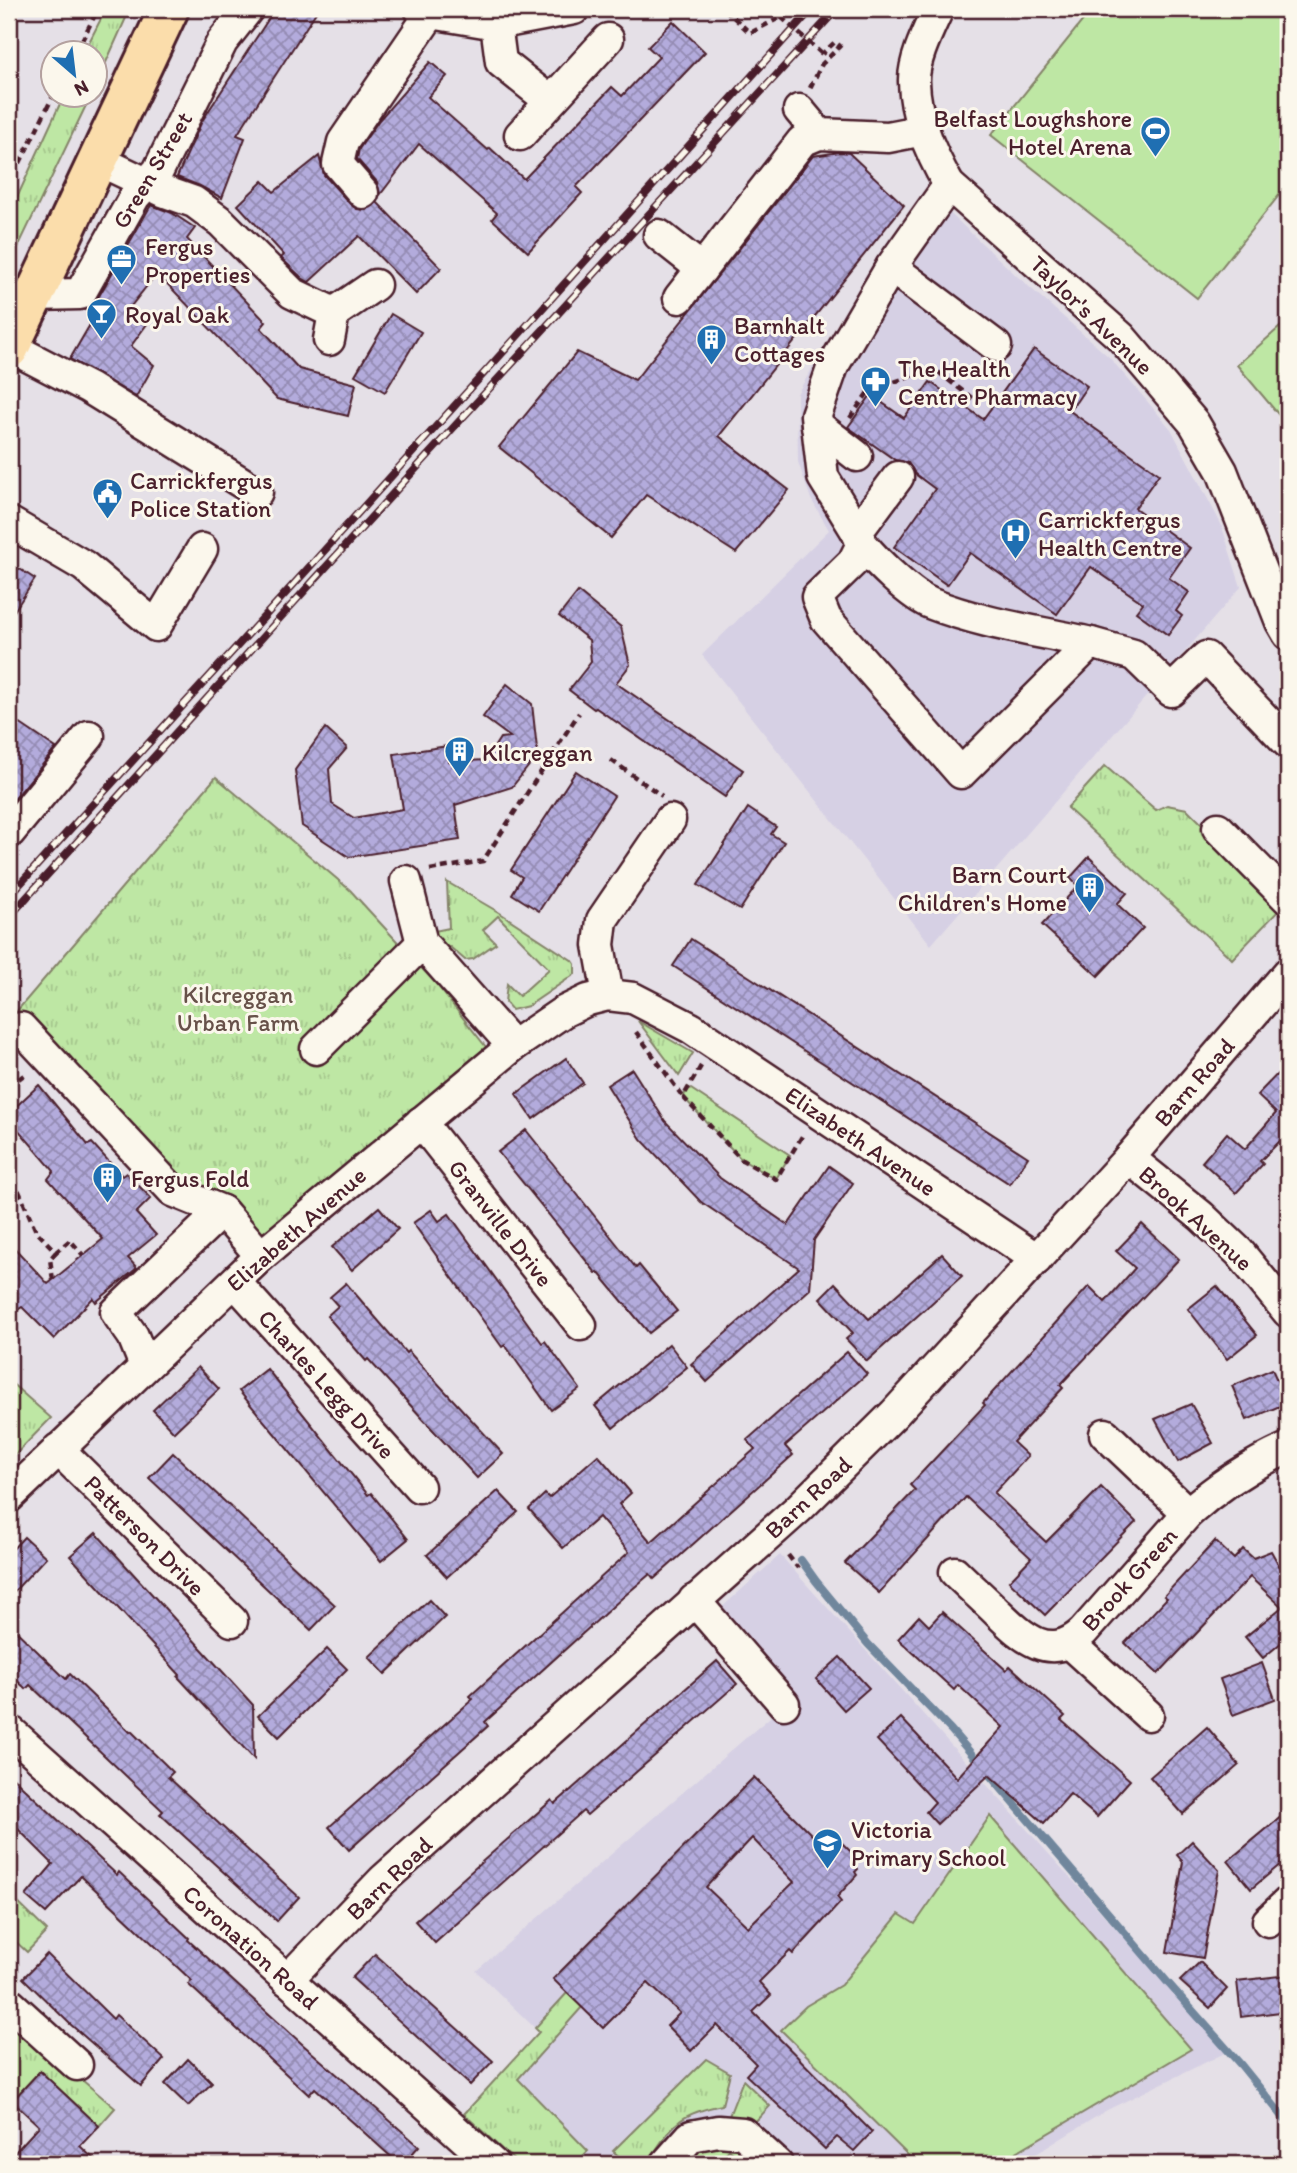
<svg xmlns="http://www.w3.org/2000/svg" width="1297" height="2173" viewBox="0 0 1297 2173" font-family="Itim,sans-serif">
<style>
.built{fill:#d6d0e4}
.grass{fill:url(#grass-tufts);stroke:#848368;stroke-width:2}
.garden{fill:#bee7a4;stroke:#848368;stroke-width:2}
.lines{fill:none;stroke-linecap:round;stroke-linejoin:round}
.stream{stroke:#6f869c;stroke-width:8}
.building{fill:url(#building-cross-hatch);stroke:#4a1f2b;stroke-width:2;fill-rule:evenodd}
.minor-casing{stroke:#4a1f2b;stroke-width:35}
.major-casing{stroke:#4a1f2b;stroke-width:44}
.path{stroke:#4a1f2b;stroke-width:4.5;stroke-dasharray:7 5;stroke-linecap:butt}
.minor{stroke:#fbf7ec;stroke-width:30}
.major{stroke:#fbddab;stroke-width:38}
.rail-casing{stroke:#4a1f2b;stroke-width:8}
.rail{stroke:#fbf7ec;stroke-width:5;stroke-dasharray:16;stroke-linecap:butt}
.path-bridge{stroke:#4a1f2b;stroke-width:4.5;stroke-dasharray:7 5;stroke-linecap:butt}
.labels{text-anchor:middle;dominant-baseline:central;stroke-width:6;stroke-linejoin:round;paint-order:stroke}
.poi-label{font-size:24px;fill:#4a1f2b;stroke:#fbf7ec;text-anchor:start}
.street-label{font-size:24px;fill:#4a1f2b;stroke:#fbf7ec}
.park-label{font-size:24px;fill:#675149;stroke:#fbf7ec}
</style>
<defs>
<pattern id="grass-tufts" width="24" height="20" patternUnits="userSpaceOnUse" patternTransform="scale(1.75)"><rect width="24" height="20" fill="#bee7a4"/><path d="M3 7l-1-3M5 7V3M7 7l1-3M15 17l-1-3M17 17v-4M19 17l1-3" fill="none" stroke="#a5c68d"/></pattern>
<pattern id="building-cross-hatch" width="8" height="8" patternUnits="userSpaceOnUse" patternTransform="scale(1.75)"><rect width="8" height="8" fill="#b3abdc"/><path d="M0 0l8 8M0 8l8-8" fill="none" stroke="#948bb3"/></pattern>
</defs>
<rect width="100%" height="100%" fill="#e5e0e7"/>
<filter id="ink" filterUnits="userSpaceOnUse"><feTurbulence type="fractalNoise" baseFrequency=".0143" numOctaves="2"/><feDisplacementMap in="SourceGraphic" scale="14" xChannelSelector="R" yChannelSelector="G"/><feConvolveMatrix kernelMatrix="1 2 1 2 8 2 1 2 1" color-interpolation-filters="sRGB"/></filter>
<g filter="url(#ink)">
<g class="built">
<polygon points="926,191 1018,277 1109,357 1171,429 1221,524 1241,587 931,945 702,655 829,530 811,499 798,462 797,394 875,262"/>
<polygon points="780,1555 1227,2052 1107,2110 1020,2164 518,2164 464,2114 539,2032 476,1971 784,1705 710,1618"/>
</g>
<g class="grass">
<polygon points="106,9 130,9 95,87 94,52 84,52"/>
<polygon points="64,95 91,95 9,266 9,215"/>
<polygon points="1105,766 1156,810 1167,805 1187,809 1284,905 1232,959 1067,808"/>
<polygon points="216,777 350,890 437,985 486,1047 263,1234 212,1192 180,1181 16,1012"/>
<polygon points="447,882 500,913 573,961 575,964 575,974 528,1006 512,1010 505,1002 507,984 519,996 549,969 498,916 483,930 496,943 473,959 465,960 450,947 438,950 430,932 449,928"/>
<polygon points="638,1021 693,1053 679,1076"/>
<polygon points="688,1087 790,1155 776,1179 742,1160 683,1097"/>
<polygon points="9,1381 51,1418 9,1461"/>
<polygon points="9,1894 47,1931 27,1952 14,1940 9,1944"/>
<polygon points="567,1993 582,2007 518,2079 588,2151 575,2164 518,2164 464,2114 539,2032 535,2028"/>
<polygon points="16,2029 28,2034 115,2108 99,2126 40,2071 9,2104 9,2032"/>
<path d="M706,2059l24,14 -8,32c-49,10 -49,22 -76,59h-19l-14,-13z"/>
<polygon points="743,2080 770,2106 752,2125 730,2118 729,2116"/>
<polygon points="730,2143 748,2154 744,2161 729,2150 714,2164 689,2164 702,2146"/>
</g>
<g class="garden">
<polygon points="1092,9 1288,9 1288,184 1197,298 991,135"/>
<polygon points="1288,320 1288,426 1237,365"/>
<polygon points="990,1816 1191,2049 996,2164 917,2164 781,2030 806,2006 841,1985 899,1914 915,1924"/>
</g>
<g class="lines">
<polyline class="stream" points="801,1560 816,1581 868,1644 951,1730 1169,1984 1241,2065 1288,2123"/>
</g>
<g class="building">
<polygon points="275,9 318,9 237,135 245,138 222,198 200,186 177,177 202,121"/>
<polygon points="673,21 705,52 576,187 582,193 528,252 492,219 497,213 419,144 380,195 377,182 357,159 359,149 379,120 430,62 447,76 428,97 488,150 490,148 524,179 612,87 622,96 659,57 648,47"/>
<polygon points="840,152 849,153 904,205 719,436 789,490 736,553 646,495 611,538 499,447 577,352 635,380 813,156"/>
<polygon points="319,156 324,175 350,204 357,209 366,210 377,202 441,268 416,294 359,236 309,282 302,278 281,258 284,255 238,205 263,181 274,192"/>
<polygon points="151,205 172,213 195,228 187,239 266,322 261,328 299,369 356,384 348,416 277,399 157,273 128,310 147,324 131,346 154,365 136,397 70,359 95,316 86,310 95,303"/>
<polygon points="391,314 421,332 385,392 355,375"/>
<polygon points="1034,349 1087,386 1070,411 1159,474 1135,508 1190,548 1169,578 1189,592 1176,611 1182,616 1168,635 1136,612 1143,603 1091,567 1057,614 970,553 947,585 894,547 935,489 915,474 908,463 895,460 848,427 871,395 904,418 930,382 983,419"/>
<polygon points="9,562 35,579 9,619"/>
<polygon points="578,592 621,627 630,665 616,683 743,770 725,797 596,708 594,709 569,690 591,662 589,640 559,616"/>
<polygon points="507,684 532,704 538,758 536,757 512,787 455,805 460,840 349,857 302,826 295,770 325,728 347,748 329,769 332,804 354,818 403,809 394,754 448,746 449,762 486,760 500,738 510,737 483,717"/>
<polygon points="19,723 56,748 9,806 9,738"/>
<polygon points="576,771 614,796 539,911 512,894 522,877 511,870"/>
<polygon points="748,808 776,827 771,834 784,842 740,910 698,885"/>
<polygon points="1089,857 1127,893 1117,904 1143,928 1098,976 1042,925 1078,886 1070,878"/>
<polygon points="691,939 1028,1157 1010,1184 673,966"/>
<polygon points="566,1058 583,1083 533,1119 516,1094"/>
<polygon points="1288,1063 1288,1133 1260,1161 1263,1164 1236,1193 1202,1162 1227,1133 1245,1149 1276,1113 1257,1095"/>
<polygon points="632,1069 665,1121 720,1178 788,1225 829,1166 853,1183 814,1240 810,1289 707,1382 691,1364 799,1268 701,1202 641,1139 607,1085"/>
<polygon points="39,1085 88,1145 92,1143 122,1176 126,1173 151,1198 136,1213 156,1235 128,1258 137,1268 96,1302 93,1298 54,1339 22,1307 9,1316 9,1242 48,1284 103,1239 48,1179 54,1171 9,1119 9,1113"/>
<polygon points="526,1130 636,1268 639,1265 677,1311 649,1333 598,1272 596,1273 498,1152"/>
<polygon points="379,1207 398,1229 352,1270 332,1247"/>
<polygon points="431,1210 439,1221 449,1214 542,1343 545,1341 580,1389 551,1410 505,1345 502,1347 413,1223"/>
<polygon points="1142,1224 1179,1259 1060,1385 1063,1388 1013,1442 1028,1456 994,1493 1046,1542 1101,1487 1136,1522 1045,1615 1009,1581 1031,1558 966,1497 879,1593 845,1563 915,1490 910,1485 985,1405 983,1403 1089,1286 1105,1302 1135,1268 1116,1251"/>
<polygon points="942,1254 962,1276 867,1361 846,1339 853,1333 820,1298 835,1283 869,1319"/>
<polygon points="346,1283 406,1353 408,1351 503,1454 477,1478 368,1359 366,1361 327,1316 338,1306 330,1297"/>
<polygon points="1217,1286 1257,1335 1227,1359 1188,1309"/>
<polygon points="669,1344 687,1367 613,1428 595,1406"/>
<polygon points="847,1352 867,1374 785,1446 793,1455 654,1579 650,1574 622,1598 485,1722 488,1726 349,1850 329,1827 473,1699 470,1696 629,1552 599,1517 563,1548 529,1509 545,1494 549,1498 598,1455 631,1493 619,1504 651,1542 755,1449 747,1440"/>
<polygon points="198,1367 219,1389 174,1432 153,1410"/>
<polygon points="267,1369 368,1495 371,1493 408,1539 381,1561 239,1391"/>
<polygon points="1272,1369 1287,1403 1247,1420 1232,1386"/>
<polygon points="1191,1404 1213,1443 1178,1462 1155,1419"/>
<polygon points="173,1453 335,1605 311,1630 149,1478"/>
<polygon points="498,1491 518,1512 447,1577 427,1555"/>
<polygon points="96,1533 253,1705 254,1759 178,1677 180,1675 70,1556"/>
<polygon points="24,1537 46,1557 9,1597 9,1553"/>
<polygon points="1215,1541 1234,1559 1243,1549 1253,1558 1271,1551 1280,1567 1288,1563 1288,1637 1263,1658 1245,1637 1282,1607 1250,1577 1158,1674 1125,1643 1167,1598 1164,1596"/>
<polygon points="429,1600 445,1617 385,1674 369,1657"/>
<polygon points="942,1612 1006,1670 1010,1666 1065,1716 1061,1720 1130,1780 1097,1817 1070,1794 1044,1823 989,1775 937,1824 926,1812 935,1802 877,1740 901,1718 957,1778 1003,1727 958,1685 954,1690 898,1639 919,1616 929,1626"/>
<polygon points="9,1624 66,1679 70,1674 130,1732 131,1731 173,1772 168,1777 299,1897 277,1921 160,1814 163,1811 30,1685 26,1689 9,1673"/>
<polygon points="327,1649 347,1669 279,1737 258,1716"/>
<polygon points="840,1657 869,1688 844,1710 816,1679"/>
<polygon points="717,1661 737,1684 587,1815 583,1811 435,1943 415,1921 552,1800 555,1804"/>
<polygon points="1262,1663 1275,1699 1233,1715 1220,1679"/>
<polygon points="1207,1727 1239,1765 1183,1814 1150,1777"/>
<polygon points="9,1774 117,1875 119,1872 189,1938 188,1940 301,2043 419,2146 403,2164 399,2164 315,2088 309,2095 188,1984 192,1981 81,1876 46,1913 26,1896 53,1864 9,1820"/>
<path d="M754,1777l73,73 11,-11 21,21 -4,4 3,5 -3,3 2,3 -20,22 4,5 -48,52 -3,-3 -31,31 12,13 -18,17 119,120 -18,19 -17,-14 -12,12 -79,-74 10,-11 -39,-39 -26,26 -24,-25 13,-13 -32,-30 -45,45 -50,-49zM752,1838l42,44 -46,45 -42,-40z"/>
<polygon points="1288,1811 1288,1858 1251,1889 1228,1861"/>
<polygon points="1192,1841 1219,1870 1203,1958 1167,1952 1183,1862 1177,1855"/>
<polygon points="47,1954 113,2019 116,2015 164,2059 141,2086 70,2024 23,1978"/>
<polygon points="375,1954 493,2061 470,2085 352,1978"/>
<polygon points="1200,1962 1227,1989 1210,2008 1180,1981"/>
<polygon points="1288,1975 1288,2011 1241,2017 1237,1981"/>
<polygon points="188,2059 212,2083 188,2106 165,2084"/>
<polygon points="40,2071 99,2126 80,2146 99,2164 9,2164 9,2159 39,2126 12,2101"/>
</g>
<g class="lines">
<defs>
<g id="minor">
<polyline points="420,9 431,13 496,24 574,9"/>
<path d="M938,9c-9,20 -25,51 -24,73 1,36 17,72 35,103l172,152 73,86 28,48 59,151 7,12"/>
<polyline points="496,24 501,62 550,101"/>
<polyline points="799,110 819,134"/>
<polyline points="520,135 608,39"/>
<polyline points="98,160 163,191 194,202 221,222 292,293 334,313"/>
<polyline points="949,185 891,267 833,366 816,415 823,477 857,532 862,544 853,562 817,597 826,619 961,773 1091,643 1134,655 1171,691 1206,657 1288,743"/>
<polyline points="363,193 338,164 343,142 431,13"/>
<polyline points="659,235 702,269"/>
<polyline points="891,267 996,346"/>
<polyline points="35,295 80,294 135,196 158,171 222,42 248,9"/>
<polyline points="679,298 802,141 819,134 888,137 924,130"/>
<polyline points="329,340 334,313 375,285"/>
<polyline points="10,347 89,388 257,492"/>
<polyline points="817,425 857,456"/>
<polyline points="9,522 84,566 156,626 202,549"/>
<polyline points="857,532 898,477"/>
<path d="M862,544c15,18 49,52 70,60 51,20 107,27 159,39"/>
<polyline points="1218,828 1288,899"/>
<polyline points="9,833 89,736"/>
<polyline points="406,881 422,943 513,1046"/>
<polyline points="608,995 599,945 602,920 670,820"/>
<polyline points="21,1028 173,1191 222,1211 261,1256"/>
<polyline points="316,1049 422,943"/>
<polyline points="421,1122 581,1325"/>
<polyline points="1129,1158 1201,1216 1239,1252 1288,1312"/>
<polyline points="235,1282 419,1487"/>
<polyline points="145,1366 133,1336 116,1312 222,1211"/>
<polyline points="1105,1434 1188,1513"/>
<polyline points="58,1449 232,1621"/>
<polyline points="9,1497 261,1256 513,1046 563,1012 588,1000 608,995 633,998 691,1028 1037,1259"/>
<path d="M955,1572c13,13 27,25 40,38 26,25 53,54 88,22l105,-119c31,-28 62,-48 100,-65"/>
<polyline points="694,1600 784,1704"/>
<polyline points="1069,1643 1148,1715"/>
<polyline points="9,1730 493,2164"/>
<polyline points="1268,1921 1288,1902"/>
<polyline points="287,1980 383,1880 798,1509 894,1414 1129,1158 1288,973"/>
<polyline points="9,2005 10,2004 77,2065"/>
<polyline points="666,2164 691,2136 718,2131 743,2133 777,2164"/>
</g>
<polyline id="major" points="9,349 169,9"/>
</defs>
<use href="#minor" class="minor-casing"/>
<use href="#major" class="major-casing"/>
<g class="path">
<polyline points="725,9 750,33 781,17"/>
<polyline points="76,52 98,9"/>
<polyline points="810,88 822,64 840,46 835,42 822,54"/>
<polyline points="9,185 54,94"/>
<polyline points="850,418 869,391 933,368 977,402"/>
<polyline points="611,760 662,796"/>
<polyline points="430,870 483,861 579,713"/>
<polyline points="636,1032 683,1097"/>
<polyline points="701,1066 683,1097 742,1160 776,1179 804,1133"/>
<polyline points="9,1086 28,1072"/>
<polyline points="9,1090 13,1095 9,1099"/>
<polyline points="9,1168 36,1231 56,1252 70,1240 83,1255"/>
<polyline points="53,1280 50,1259 56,1252"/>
<polyline points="788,1555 798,1568"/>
</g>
<use href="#minor" class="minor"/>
<use href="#major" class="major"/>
<defs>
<g id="rail">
<polyline points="9,896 304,573 812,9"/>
<polyline points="9,917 356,534 837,9"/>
</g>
</defs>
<use href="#rail" class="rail-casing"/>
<use href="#rail" class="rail"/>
<polyline class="path-bridge" points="781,17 822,54"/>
</g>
</g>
<defs>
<symbol id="stadium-pin" viewBox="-11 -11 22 30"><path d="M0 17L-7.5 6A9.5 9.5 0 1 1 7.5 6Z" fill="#1f6fb2" stroke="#fbf7ec"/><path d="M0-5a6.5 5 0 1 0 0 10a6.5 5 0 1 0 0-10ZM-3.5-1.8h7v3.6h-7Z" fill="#fff"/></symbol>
<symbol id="office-pin" viewBox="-11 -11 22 30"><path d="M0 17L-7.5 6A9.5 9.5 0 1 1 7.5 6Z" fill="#1f6fb2" stroke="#fbf7ec"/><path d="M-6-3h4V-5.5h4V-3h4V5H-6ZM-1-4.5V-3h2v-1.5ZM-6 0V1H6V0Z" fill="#fff"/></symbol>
<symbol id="bar-pin" viewBox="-11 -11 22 30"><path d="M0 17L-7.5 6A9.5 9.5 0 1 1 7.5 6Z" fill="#1f6fb2" stroke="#fbf7ec"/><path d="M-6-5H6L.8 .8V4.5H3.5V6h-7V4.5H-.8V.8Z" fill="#fff"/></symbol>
<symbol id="building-pin" viewBox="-11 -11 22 30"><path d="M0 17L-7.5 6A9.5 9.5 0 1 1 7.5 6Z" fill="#1f6fb2" stroke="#fbf7ec"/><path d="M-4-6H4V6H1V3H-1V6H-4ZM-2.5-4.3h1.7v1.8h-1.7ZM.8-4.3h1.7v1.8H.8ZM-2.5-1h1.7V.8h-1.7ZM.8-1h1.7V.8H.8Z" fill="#fff"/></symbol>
<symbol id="pharmacy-pin" viewBox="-11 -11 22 30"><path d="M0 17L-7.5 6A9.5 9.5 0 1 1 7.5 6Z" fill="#1f6fb2" stroke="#fbf7ec"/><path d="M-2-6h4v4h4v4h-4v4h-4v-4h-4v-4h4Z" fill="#fff"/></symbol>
<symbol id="civic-pin" viewBox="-11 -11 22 30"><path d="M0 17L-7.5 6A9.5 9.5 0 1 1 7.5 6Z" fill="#1f6fb2" stroke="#fbf7ec"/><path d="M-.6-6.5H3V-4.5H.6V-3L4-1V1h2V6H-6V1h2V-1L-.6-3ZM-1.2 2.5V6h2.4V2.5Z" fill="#fff"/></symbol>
<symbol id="hospital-pin" viewBox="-11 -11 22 30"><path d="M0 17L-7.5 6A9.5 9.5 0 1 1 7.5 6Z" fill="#1f6fb2" stroke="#fbf7ec"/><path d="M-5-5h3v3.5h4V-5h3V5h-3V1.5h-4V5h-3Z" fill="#fff"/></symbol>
<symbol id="school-pin" viewBox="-11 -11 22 30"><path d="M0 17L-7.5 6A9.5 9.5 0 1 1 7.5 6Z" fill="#1f6fb2" stroke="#fbf7ec"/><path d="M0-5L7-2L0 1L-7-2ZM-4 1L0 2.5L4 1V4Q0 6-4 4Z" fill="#fff"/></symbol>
</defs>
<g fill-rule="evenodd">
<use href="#stadium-pin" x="1138" y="114" width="35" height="47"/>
<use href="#office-pin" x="104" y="242" width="35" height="47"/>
<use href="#bar-pin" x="84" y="296" width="35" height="47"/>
<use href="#building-pin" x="694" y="322" width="35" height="47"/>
<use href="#pharmacy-pin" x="858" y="364" width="35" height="47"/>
<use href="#civic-pin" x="90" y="476" width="35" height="47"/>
<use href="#hospital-pin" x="998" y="516" width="35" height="47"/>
<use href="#building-pin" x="442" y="734" width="35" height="47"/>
<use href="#building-pin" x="1072" y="870" width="35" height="47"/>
<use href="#building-pin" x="90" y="1160" width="35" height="47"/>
<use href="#school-pin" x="810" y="1826" width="35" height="47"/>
</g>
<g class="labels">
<g class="poi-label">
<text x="1132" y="118" text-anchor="end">Belfast Loughshore<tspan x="1132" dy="28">Hotel Arena</tspan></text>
<text x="145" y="246">Fergus<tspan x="145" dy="28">Properties</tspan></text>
<text x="125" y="314">Royal Oak</text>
<text x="734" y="325">Barnhalt<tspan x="734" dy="28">Cottages</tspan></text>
<text x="898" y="368">The Health<tspan x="898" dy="28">Centre Pharmacy</tspan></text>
<text x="130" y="480">Carrickfergus<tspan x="130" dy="28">Police Station</tspan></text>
<text x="1038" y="519">Carrickfergus<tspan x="1038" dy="28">Health Centre</tspan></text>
<text x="482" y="752">Kilcreggan</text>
<text x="1067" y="874" text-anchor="end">Barn Court<tspan x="1067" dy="28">Children's Home</tspan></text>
<text x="131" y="1178">Fergus Fold</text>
<text x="851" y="1829">Victoria<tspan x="851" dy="28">Primary School</tspan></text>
</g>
<g class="street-label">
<text transform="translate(152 170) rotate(-59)">Green Street</text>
<text transform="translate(1092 315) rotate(44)">Taylor's Avenue</text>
<text transform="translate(1194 1082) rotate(-49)">Barn Road</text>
<text transform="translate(861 1141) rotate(34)">Elizabeth Avenue</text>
<text transform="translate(1196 1218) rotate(42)">Brook Avenue</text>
<text transform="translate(501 1223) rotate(52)">Granville Drive</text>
<text transform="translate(296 1229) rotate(-41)">Elizabeth Avenue</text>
<text transform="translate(327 1384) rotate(48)">Charles Legg Drive</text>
<text transform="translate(808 1497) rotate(-43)">Barn Road</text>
<text transform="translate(145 1535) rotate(45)">Patterson Drive</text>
<text transform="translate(1129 1579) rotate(-48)">Brook Green</text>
<text transform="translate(389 1878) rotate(-44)">Barn Road</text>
<text transform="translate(251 1947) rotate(42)">Coronation Road</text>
</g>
<g class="park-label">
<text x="238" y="994">Kilcreggan<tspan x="238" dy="28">Urban Farm</tspan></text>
</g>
</g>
<rect width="1297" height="2173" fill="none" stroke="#fbf7ec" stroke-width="35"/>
<rect x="18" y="18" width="1262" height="2138" fill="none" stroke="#4a1f2b" stroke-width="2.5" filter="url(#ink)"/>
<g transform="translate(74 74) rotate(152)"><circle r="33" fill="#fbf7ec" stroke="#b4a19f" stroke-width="2"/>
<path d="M0-5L12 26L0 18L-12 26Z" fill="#1f6fb2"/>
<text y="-10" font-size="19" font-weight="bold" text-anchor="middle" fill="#4a1f2b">N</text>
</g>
</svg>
